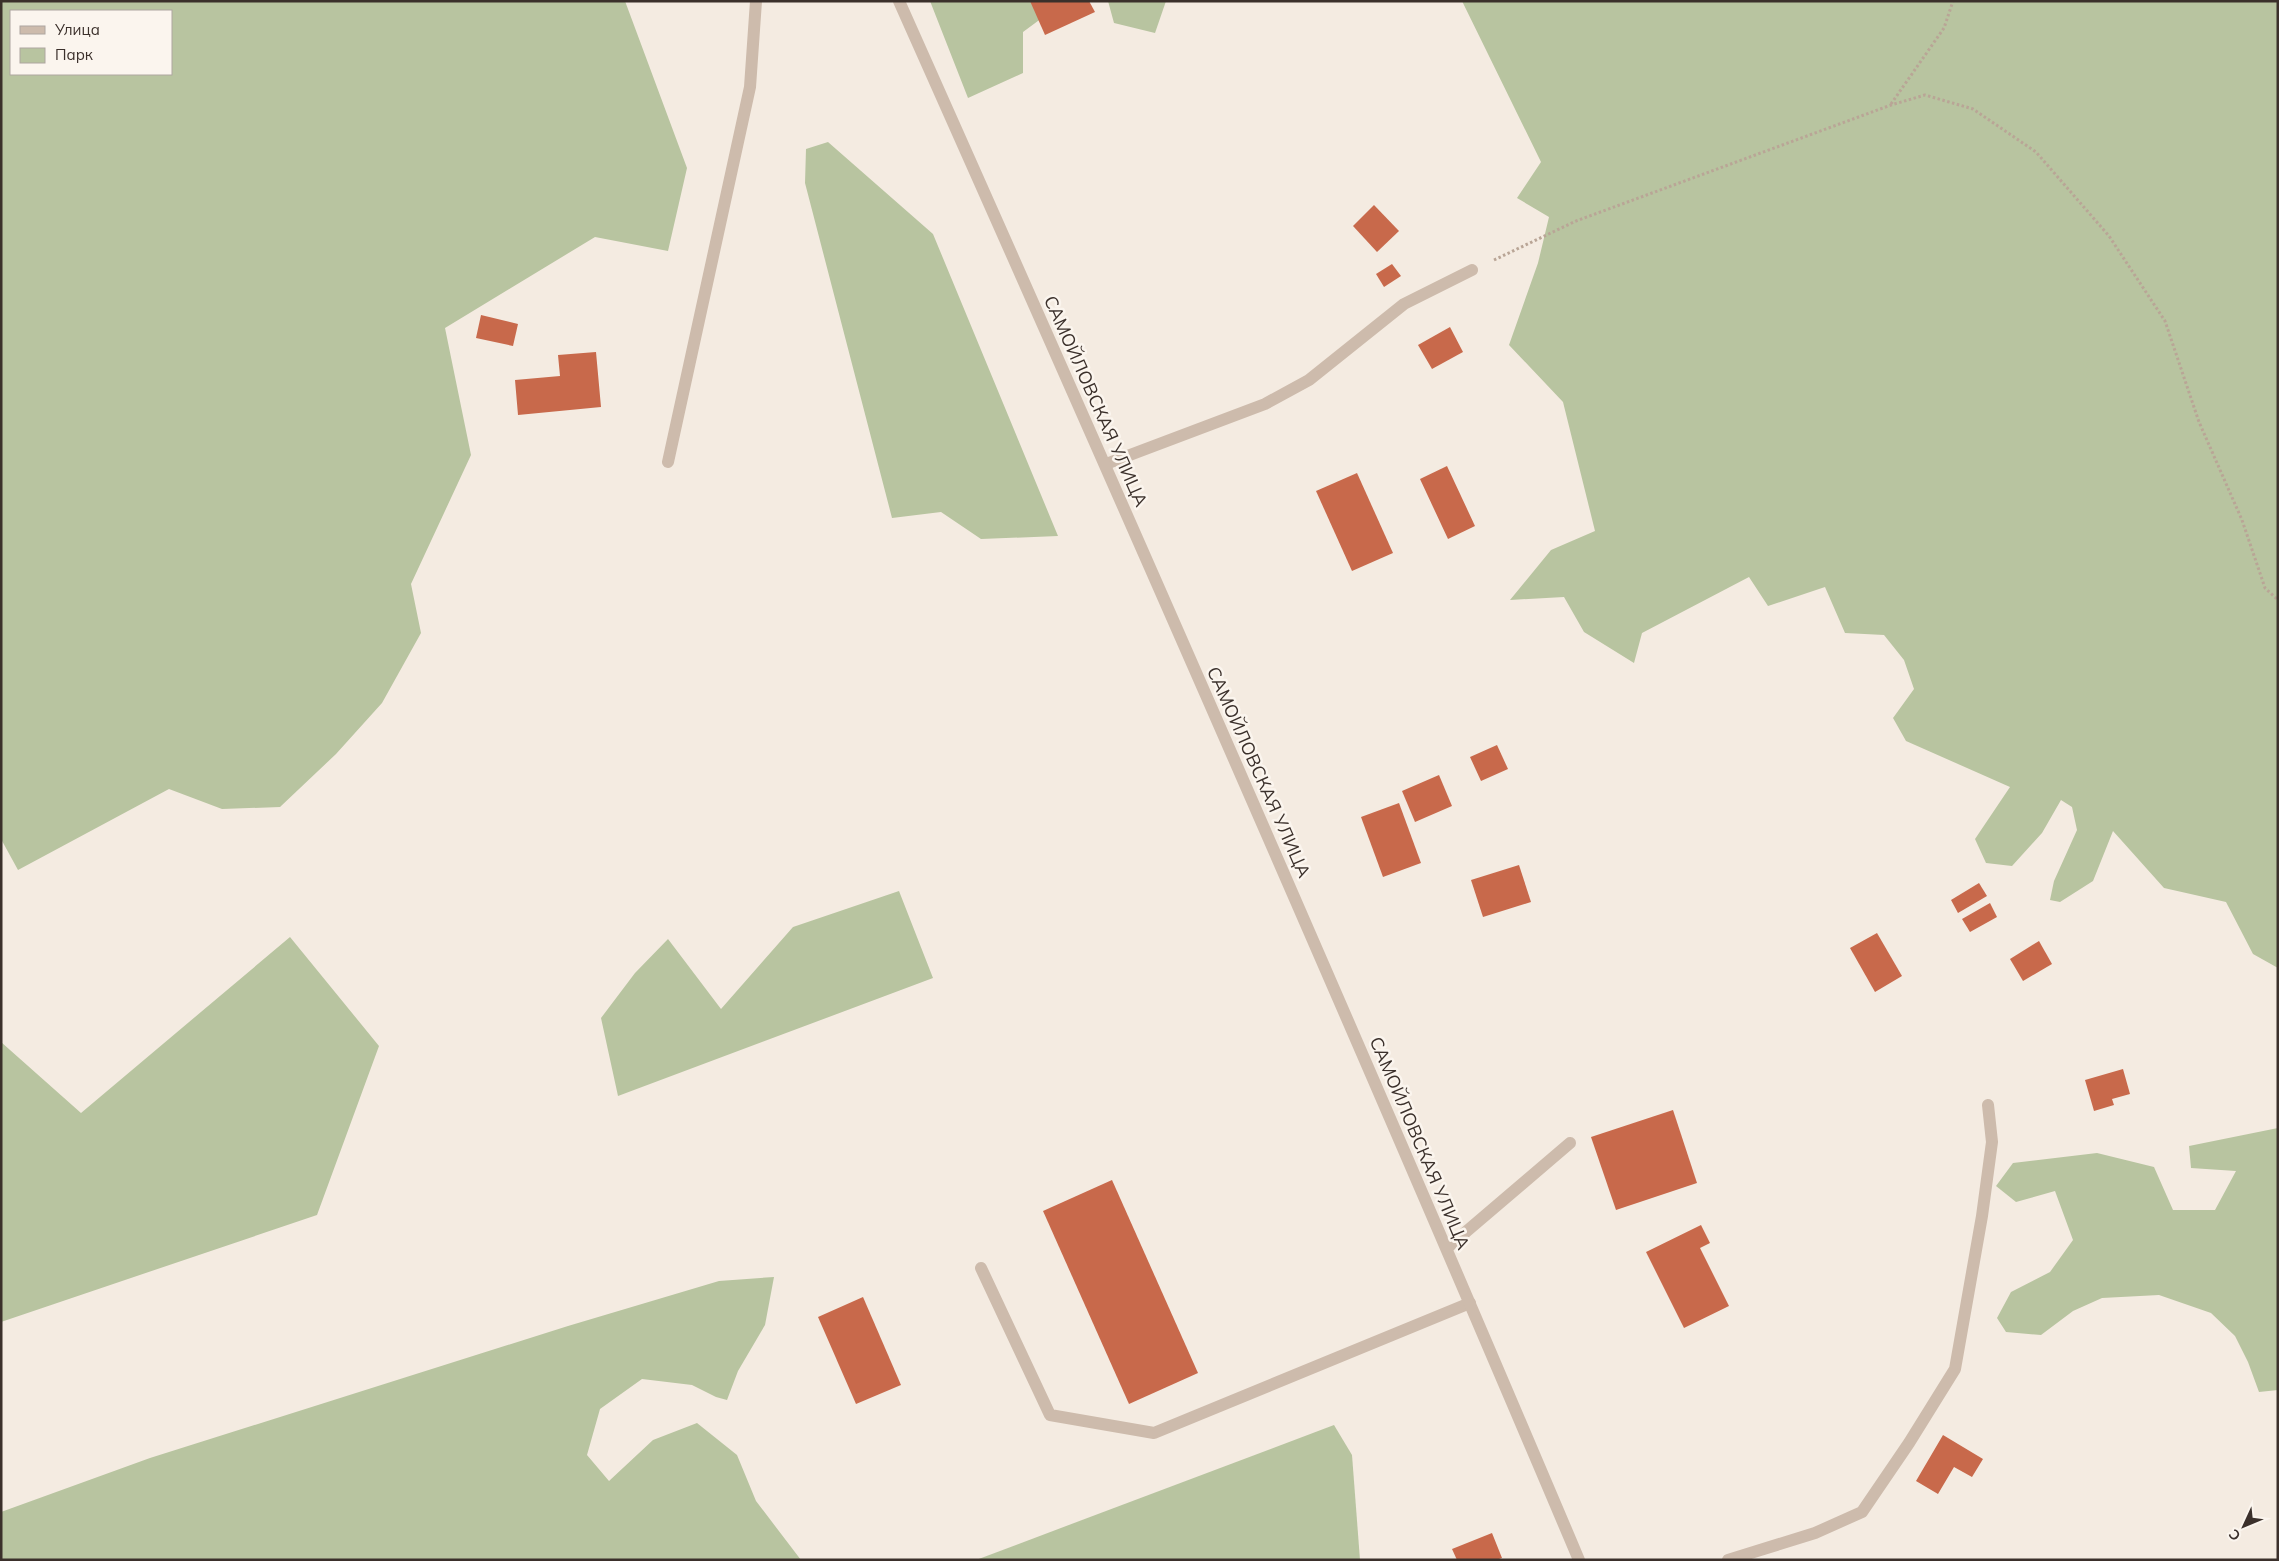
<svg xmlns="http://www.w3.org/2000/svg" width="2279" height="1561" viewBox="0 0 2279 1561" font-family="Mulish,sans-serif">
<style>
.green{fill:#b8c4a0;fill-rule:evenodd}
.building{fill:#c8694b}
.lines{fill:none;stroke-linecap:round;stroke-linejoin:round}
.path{stroke:#b9a596;stroke-width:3;stroke-dasharray:2.5 2.5;stroke-linecap:butt}
.service{stroke:#cdbbac;stroke-width:12}
.minor{stroke:#cdbbac;stroke-width:12}
.labels{text-anchor:middle;dominant-baseline:central;stroke-width:5;stroke-linejoin:round;paint-order:stroke}
.street-label{font-size:18px;fill:#3b302b;stroke:#fbf5ee}
</style>
<rect width="100%" height="100%" fill="#f4ebe1"/>
<g class="green">
<path d="M1,1h624l62,167 -19,83 -73,-14 -150,91 26,127 -60,129 10,49 -39,70 -46,51 -56,53 -58,2 -53,-20 -151,81 -17,-31zM11,11h160v63h-160z"/>
<polygon points="930,1 1065,1 1023,32 1023,73 968,98"/>
<polygon points="1108,1 1166,1 1155,33 1114,23"/>
<polygon points="1462,1 2278,1 2278,968 2253,954 2226,902 2164,888 2113,831 2093,881 2060,902 2050,900 2054,881 2077,830 2072,807 2061,800 2042,833 2012,866 1986,863 1975,839 2010,787 1906,741 1893,718 1914,689 1904,660 1884,635 1845,633 1825,587 1768,606 1749,577 1642,633 1634,663 1584,632 1564,597 1510,600 1551,550 1595,531 1563,402 1509,345 1538,263 1549,217 1517,198 1541,162"/>
<polygon points="828,142 933,234 1058,536 981,539 941,512 892,518 805,183 806,149"/>
<polygon points="899,891 933,978 618,1096 601,1018 635,973 668,939 721,1009 793,927"/>
<polygon points="290,937 379,1046 317,1215 1,1322 1,1042 81,1113"/>
<polygon points="2278,1128 2278,1390 2259,1392 2248,1362 2235,1336 2211,1313 2159,1295 2102,1298 2073,1311 2041,1335 2006,1332 1997,1318 2011,1292 2050,1272 2073,1240 2055,1191 2016,1202 1996,1186 2013,1163 2097,1153 2154,1167 2173,1210 2215,1210 2236,1171 2191,1168 2189,1146"/>
<polygon points="774,1277 765,1325 738,1371 727,1400 716,1397 692,1385 642,1379 600,1409 587,1455 609,1481 653,1440 697,1423 737,1455 756,1501 801,1560 1,1560 1,1512 150,1458 568,1326 719,1281"/>
<polygon points="1334,1425 1352,1455 1360,1560 976,1560"/>
</g>
<g class="building">
<polygon points="1030,1 1089,1 1095,12 1045,35"/>
<polygon points="1374,205 1399,231 1377,252 1353,226"/>
<polygon points="1392,264 1401,276 1384,287 1376,274"/>
<polygon points="481,315 518,324 513,346 476,338"/>
<polygon points="1450,327 1463,352 1432,369 1418,345"/>
<polygon points="596,352 601,407 518,415 515,380 560,376 558,355"/>
<polygon points="1447,466 1475,526 1448,539 1420,479"/>
<polygon points="1357,473 1393,553 1352,571 1316,491"/>
<polygon points="1497,745 1508,769 1481,781 1470,757"/>
<polygon points="1439,775 1452,806 1415,822 1402,791"/>
<polygon points="1399,803 1421,863 1383,877 1361,817"/>
<polygon points="1519,865 1531,902 1483,917 1471,880"/>
<polygon points="1979,883 1987,896 1958,913 1951,900"/>
<polygon points="1990,903 1997,917 1970,932 1962,919"/>
<polygon points="1877,933 1902,976 1875,992 1850,948"/>
<polygon points="2039,941 2052,964 2023,981 2010,959"/>
<polygon points="2123,1069 2130,1094 2112,1099 2114,1105 2094,1111 2085,1080"/>
<polygon points="1673,1110 1697,1183 1616,1210 1591,1137"/>
<polygon points="1112,1180 1198,1373 1129,1404 1043,1211"/>
<polygon points="1701,1225 1710,1243 1700,1248 1729,1306 1684,1328 1646,1252"/>
<polygon points="863,1297 901,1385 856,1404 818,1317"/>
<polygon points="1943,1435 1983,1459 1972,1477 1954,1467 1938,1494 1916,1481"/>
<polygon points="1492,1533 1502,1558 1496,1560 1457,1560 1452,1549"/>
</g>
<g class="lines">
<g class="path">
<polyline points="1891,104 1944,28 1953,1"/>
<polyline points="1494,260 1576,221 1891,105 1925,95 1973,109 2036,152 2109,236 2165,321 2199,422 2242,520 2265,588 2278,600"/>
</g>
<g class="service">
<polyline points="668,462 750,87 756,1"/>
<polyline points="1106,464 1265,404 1309,380 1404,304 1472,270"/>
<polyline points="1447,1248 1570,1143"/>
<polyline points="981,1268 1050,1415 1154,1433 1470,1303"/>
<polyline points="1728,1560 1815,1533 1862,1512 1909,1443 1955,1369 1982,1216 1992,1142 1988,1105"/>
</g>
<path class="minor" d="M899,1c231,518 459,1037 680,1559"/>
</g>
<g class="labels">
<g class="street-label">
<text transform="translate(1096 401) rotate(66)">САМОЙЛОВСКАЯ УЛИЦА</text>
<text transform="translate(1259 772) rotate(66)">САМОЙЛОВСКАЯ УЛИЦА</text>
<text transform="translate(1420 1143) rotate(67)">САМОЙЛОВСКАЯ УЛИЦА</text>
</g>
</g>
<rect width="2279" height="1561" fill="none" stroke="#3b302b" stroke-width="5"/>
<rect x="10" y="10" width="162" height="65" fill="#fbf5ee" stroke="#aea6a0"/>
<rect x="20" y="26" width="25" height="8" fill="#cdbbac" stroke="#aea6a0"/>
<text x="55" y="35" font-size="15" fill="#3b302b">Улица</text>
<rect x="20" y="48" width="25" height="15" fill="#b8c4a0" stroke="#aea6a0"/>
<text x="55" y="60" font-size="15" fill="#3b302b">Парк</text>
<g transform="translate(2244 1526) rotate(226)" stroke="#fbf5ee" stroke-width="4" paint-order="stroke">
<path d="M0-4L9 19L0 12L-9 19Z" fill="#3b302b"/>
<text y="-8" font-size="14" font-weight="bold" text-anchor="middle" fill="#3b302b">С</text>
</g>
</svg>
